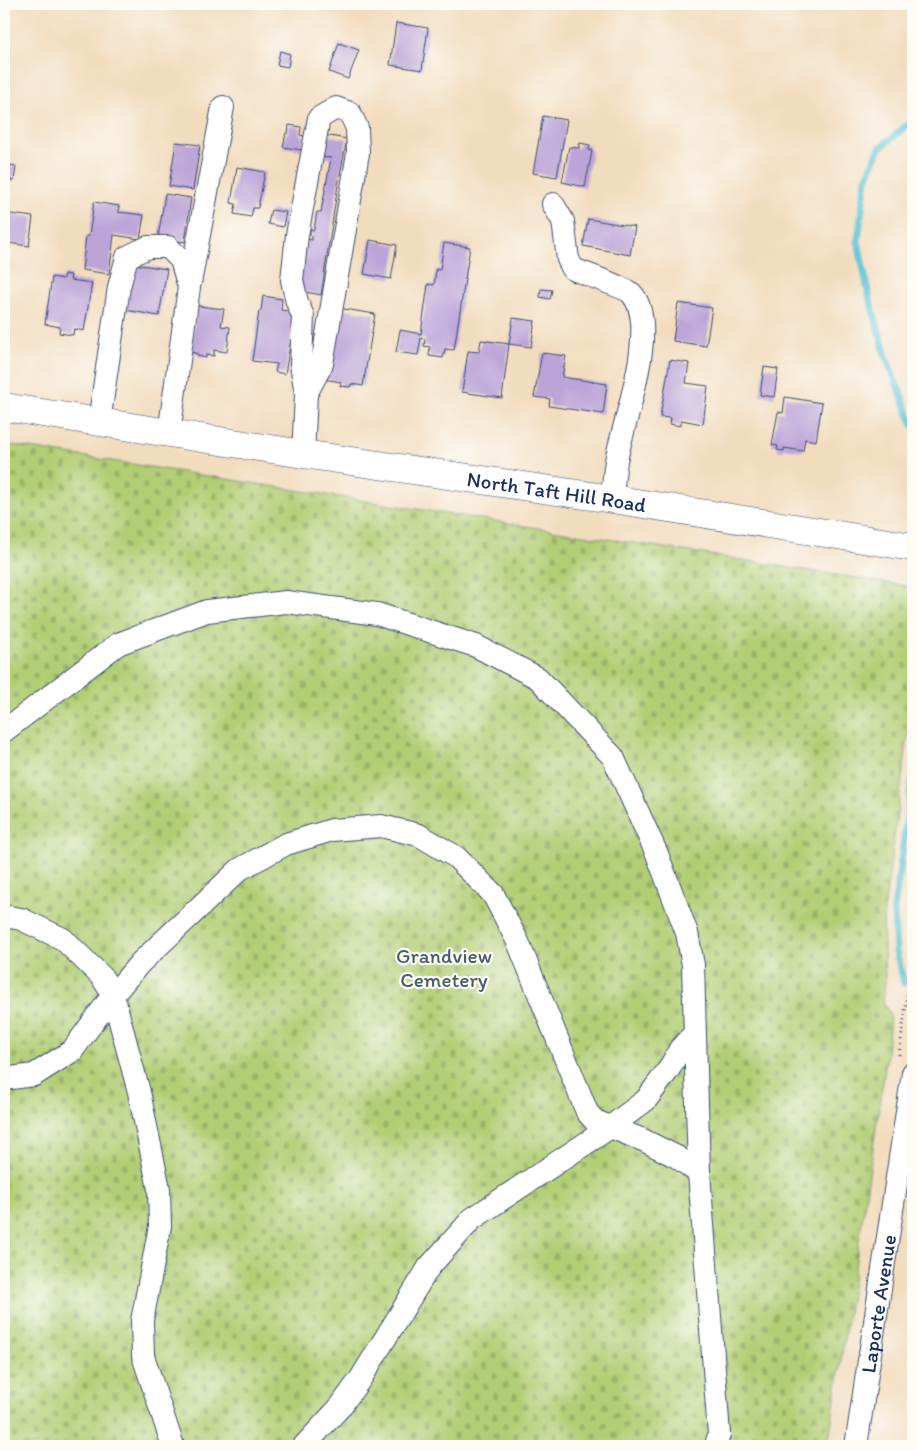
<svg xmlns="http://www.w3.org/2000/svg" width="917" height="1450" viewBox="0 0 917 1450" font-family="Itim,sans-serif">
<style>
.cemetery{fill:url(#cemetery-stones);stroke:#667e69}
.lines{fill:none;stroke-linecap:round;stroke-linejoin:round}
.stream{stroke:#53becf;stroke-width:7}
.building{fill:#bba4d8}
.minor-casing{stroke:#3b496c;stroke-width:24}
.major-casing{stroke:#3b496c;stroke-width:29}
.path{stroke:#3b496c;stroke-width:3;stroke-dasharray:1 4;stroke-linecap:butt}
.minor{stroke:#fff;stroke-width:22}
.major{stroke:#fff;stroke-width:28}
.labels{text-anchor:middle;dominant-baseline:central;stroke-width:4.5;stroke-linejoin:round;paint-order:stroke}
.street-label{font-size:21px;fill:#1b2f5e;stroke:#fdfcf7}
.park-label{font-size:21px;fill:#485f65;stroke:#fdfcf7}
</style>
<defs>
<pattern id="cemetery-stones" width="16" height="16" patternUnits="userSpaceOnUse" patternTransform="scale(1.25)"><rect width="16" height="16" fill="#b2ce74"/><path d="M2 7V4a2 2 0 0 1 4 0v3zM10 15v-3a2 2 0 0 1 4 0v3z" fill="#98b167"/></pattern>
</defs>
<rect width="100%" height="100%" fill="#fdfcf7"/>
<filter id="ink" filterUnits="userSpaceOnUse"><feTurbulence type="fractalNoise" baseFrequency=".02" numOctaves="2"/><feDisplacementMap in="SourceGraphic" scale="10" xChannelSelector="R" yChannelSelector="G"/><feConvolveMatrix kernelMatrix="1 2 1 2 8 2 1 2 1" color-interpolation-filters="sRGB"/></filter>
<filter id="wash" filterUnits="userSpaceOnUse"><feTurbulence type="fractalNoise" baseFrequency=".0096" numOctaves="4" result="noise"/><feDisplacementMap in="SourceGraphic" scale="20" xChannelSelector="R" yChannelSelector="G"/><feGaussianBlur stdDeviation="1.12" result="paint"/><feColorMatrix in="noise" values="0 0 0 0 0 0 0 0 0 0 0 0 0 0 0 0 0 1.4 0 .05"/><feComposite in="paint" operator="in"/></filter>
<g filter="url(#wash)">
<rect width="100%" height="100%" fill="#f2dcbe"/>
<polygon class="cemetery" points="4,444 907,586 913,593 913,700 883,918 885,982 883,1001 890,1014 887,1055 828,1446 4,1446"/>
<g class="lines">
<g class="stream">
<polyline points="913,122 905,127 880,148 866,179 858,241 869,296 886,357 913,425"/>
<polyline points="904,983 896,952 894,909 913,775"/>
<polyline points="913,1446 913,1445"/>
</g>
</g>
<g id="blocks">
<g class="building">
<polygon points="396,23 428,28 422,70 390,65"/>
<polygon points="339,43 359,50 348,79 329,72"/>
<polygon points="280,51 290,54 288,67 277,65"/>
<polygon points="543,116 567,120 557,177 533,173"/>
<polygon points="289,125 301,127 300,135 304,136 302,150 283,147 286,133 288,133"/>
<polygon points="324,135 347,139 338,185 321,295 296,290 305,239 312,240 312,236 310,235 310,229 314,230 317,212 321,212 331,158 321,157"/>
<polygon points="176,142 200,145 193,190 169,186"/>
<polygon points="580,143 590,145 589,150 592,151 585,187 562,182 569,147 579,148"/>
<polygon points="4,164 16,166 14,181 4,179"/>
<polygon points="237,167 265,172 258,208 253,208 251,217 234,214 236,204 231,203"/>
<polygon points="165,194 191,198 185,242 158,238"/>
<polygon points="94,202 119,206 118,212 144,215 140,239 114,235 109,274 82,270 86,236 89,236"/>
<polygon points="271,210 286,212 283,227 268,224"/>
<polygon points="4,213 33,217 29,246 8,243 5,271"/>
<polygon points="588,219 635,227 630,255 583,246"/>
<polygon points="370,240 397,245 391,279 364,274"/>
<polygon points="444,243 470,247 454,350 445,349 443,358 429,356 430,347 424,346 425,339 421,338 418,355 396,352 400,330 421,334 428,284 434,285 436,269 440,270"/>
<polygon points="134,264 167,269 159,316 126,310"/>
<polygon points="64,274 71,275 70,280 92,283 84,331 74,329 73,335 59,333 60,327 45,324 52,277 63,279"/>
<polygon points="541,289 552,290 550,299 540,297"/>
<polygon points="263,296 282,299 281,310 288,311 293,316 294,322 285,374 275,372 277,364 252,361 259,311 261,311"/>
<polygon points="678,303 712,308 706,346 673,341"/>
<polygon points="198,306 224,309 221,326 230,327 227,352 214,350 214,356 206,355 206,358 198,356 198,354 191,352 196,307"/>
<polygon points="332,307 375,314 363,386 351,384 350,387 340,386 341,382 323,379"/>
<polygon points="513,318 535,321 531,347 509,344 502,398 462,392 468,351 479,352 481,340 509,344"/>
<polygon points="542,353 566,356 562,377 607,384 603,414 549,406 550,399 534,397"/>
<polygon points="670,360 689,363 686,383 708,386 703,424 681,420 681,426 670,424 671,418 660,417"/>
<polygon points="764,367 778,369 774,397 760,395"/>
<polygon points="785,397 822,403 816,441 805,439 803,451 784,448 784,451 777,450 778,446 772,445 778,412 783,413"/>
</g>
</g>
</g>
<g filter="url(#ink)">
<use href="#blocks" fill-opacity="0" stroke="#3b496c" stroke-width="1"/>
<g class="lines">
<defs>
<g id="minor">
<path d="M553,204l10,17 5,38 5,10c10,4 55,20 59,25 28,32 -9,128 -16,167 -2,12 -3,25 -4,38"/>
<polyline points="190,283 223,107"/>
<polyline points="99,422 119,287 127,257 148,247 168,247 181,260 189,287 169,434"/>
<polyline points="303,454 306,394 301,364 303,316 297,302 292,280 297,235 319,118 336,108 350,113 357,128 358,153 322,364 306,394"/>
<polyline points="4,731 118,644 207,611 286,602 377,614 476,646 538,678 613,757 657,854 687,933 693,965 699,1173 719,1434 716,1446"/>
<polyline points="4,916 21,919 63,939 102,977 113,995 139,1092 159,1189 160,1226 142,1321 143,1356 173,1446"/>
<polyline points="4,1079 34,1075 72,1051 113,995 140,963 240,869 286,844 332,830 381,826 419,835 456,857 493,894 518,942 587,1112 595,1121 643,1140 677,1157 699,1173"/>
<polyline points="304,1446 340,1407 361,1378 429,1267 472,1219 609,1128 646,1100 669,1069 680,1049 694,1034"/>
<path id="s1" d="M856,1446l57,-373"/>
</g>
<g id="major">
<path id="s2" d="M4,407l299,47 309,45 301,48"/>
</g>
</defs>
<use href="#minor" class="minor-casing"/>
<use href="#major" class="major-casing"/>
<polyline class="path" points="899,1055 911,967 913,937"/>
<use href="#minor" class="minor"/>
<use href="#major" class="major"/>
</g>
</g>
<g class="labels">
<g class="street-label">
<text stroke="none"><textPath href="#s2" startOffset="559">North Taft Hill Road</textPath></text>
<text stroke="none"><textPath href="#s1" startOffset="144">Laporte Avenue</textPath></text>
</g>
<g class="park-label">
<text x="444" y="955">Grandview<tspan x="444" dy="24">Cemetery</tspan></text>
</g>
</g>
<rect width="917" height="1450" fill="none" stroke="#fdfcf7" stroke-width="20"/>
</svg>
